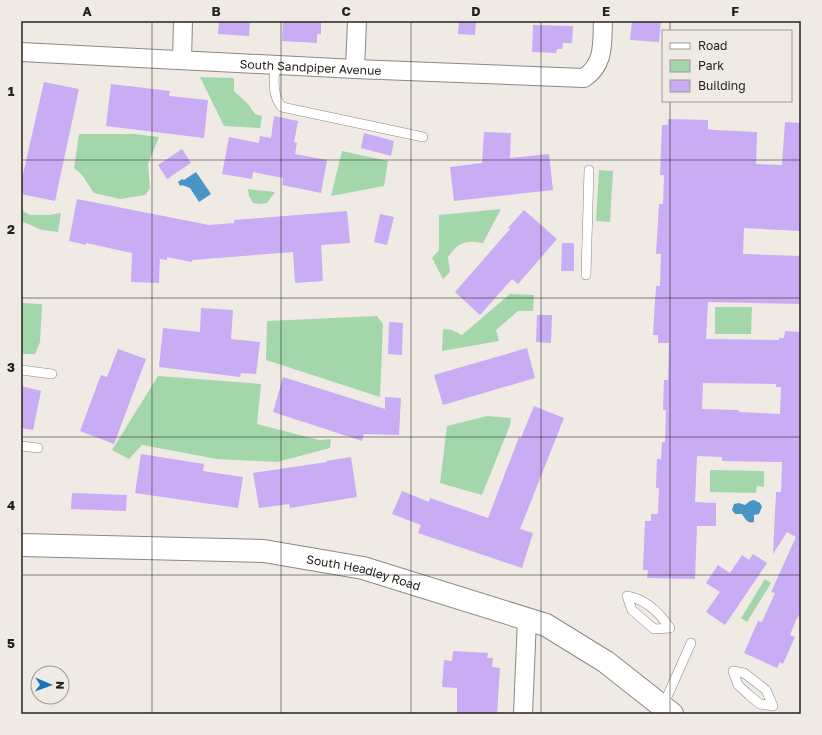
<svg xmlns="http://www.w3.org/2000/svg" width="822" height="735" viewBox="0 0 822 735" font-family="'Golos Text',sans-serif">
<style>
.green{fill:#a3d6ab}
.water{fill:#4995c5}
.building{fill:#c8acf4;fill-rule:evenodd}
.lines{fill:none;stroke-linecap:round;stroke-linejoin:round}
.service-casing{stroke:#8d8882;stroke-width:10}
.minor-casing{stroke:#8d8882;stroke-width:20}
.tertiary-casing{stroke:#8d8882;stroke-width:24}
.service{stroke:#fff;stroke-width:9}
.minor{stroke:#fff;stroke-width:18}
.tertiary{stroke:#fff;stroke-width:22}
.grid{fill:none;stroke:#24221f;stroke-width:1;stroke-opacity:0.55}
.labels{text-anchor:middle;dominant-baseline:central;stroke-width:3.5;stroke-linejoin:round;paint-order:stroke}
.street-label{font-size:12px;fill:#24221f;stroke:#f0eae4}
.neatline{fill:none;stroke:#24221f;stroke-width:1.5}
.grid-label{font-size:13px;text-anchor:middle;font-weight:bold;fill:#24221f}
</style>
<rect width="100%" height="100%" fill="#f0eae4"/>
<g class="green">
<polygon points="200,77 234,78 234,91 249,105 255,114 262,116 260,128 224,126"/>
<polygon points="79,134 134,134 159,137 148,164 150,188 145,195 120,199 94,193 82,175 74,168"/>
<polygon points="342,151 388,161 384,186 331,196"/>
<polygon points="599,170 613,171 610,222 596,221"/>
<polygon points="248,189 275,192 267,203 261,204 253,203 249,196"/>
<path d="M501,209l-18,34c-18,-3 -24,-1 -35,14l2,15 -7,7 -11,-21 7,-8v-35z"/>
<polygon points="21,210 30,215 49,215 61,213 58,232 42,230 21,221"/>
<polygon points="510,294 534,295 533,311 518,311 496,330 499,341 442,351 443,329 452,330 462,335"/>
<polygon points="21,303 42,304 40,342 35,354 21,354"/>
<polygon points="715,307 752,307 751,334 715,334"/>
<polygon points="377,316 383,324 380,397 266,360 267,321"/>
<polygon points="158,376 261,384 257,424 319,440 331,439 330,448 277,462 217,459 142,445 129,459 112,450"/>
<polygon points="487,416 511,418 510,425 482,495 440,483 447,426"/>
<polygon points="710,470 764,471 764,487 757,486 756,493 710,492"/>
<polygon points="765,579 771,583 747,622 741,618"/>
</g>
<g class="water">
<polygon points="196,172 211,194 199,202 190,188 182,185 180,186 178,182 182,179 184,180"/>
<path d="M754,500l6,3 2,4 -3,7 -5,1v7c-6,2 -9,-3 -12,-8h-7l-3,-4 2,-6 5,-1 6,2 5,-4z"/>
</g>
<g class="building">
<polygon points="219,21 250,21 249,36 218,34"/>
<polygon points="283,21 321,21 321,34 317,34 317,43 282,41"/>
<polygon points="459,21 476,21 475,35 458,34"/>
<polygon points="632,21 661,21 659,42 630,40"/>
<polygon points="533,25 573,26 572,43 563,43 562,49 557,49 556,53 532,52"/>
<polygon points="44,82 79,89 55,201 21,194 21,183"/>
<polygon points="111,84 170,91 169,96 208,100 204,138 106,126"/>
<polygon points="274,116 298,121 294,142 297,143 295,154 327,160 321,193 282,185 283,178 253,172 252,179 222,174 229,137 259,143 260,136 271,138"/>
<path d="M668,119l40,1v9l6,1 43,2 -1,32 26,1 3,-43 16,1v108l-57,-3 -1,26 58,2v48l-93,-2 -2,37 73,1v-2h5l1,-7 16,1v281l-5,7 -6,15 5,2 -12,27 -3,-2 -3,6 -33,-15 14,-32 4,1 13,-29 -4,-1 25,-55 -9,-5 -14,22 3,-62h5l1,-30 -60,-1v-4l-25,-1 -2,46 21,1v23h-19l-2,53 -48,-1 1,-8h-5l2,-49h6v-7h7l1,-26h-3l1,-29h4l1,-17h3l1,-32h-3l1,-30h4l1,-37h-11v-8h-5l3,-49h4l1,-32h-5l3,-50h4l1,-29h-4l2,-50h6zM703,383l73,1v3h5l-1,27 -41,-2v-2l-37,-1z"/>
<polygon points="484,132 511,133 510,158 549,154 553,190 454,201 450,167 482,163"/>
<polygon points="364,133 394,141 391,156 361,148"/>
<polygon points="182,149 191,163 167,179 158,165"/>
<polygon points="77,199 209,225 234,223 234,220 347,211 350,243 321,245 323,281 295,283 293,252 192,260 192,262 167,257 167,260 160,259 159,283 131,282 132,253 86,243 86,245 69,241"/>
<polygon points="524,210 557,239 518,284 512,279 480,315 455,292 510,229 508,228"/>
<polygon points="380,214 394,217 387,245 374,242"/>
<polygon points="562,243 574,243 574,271 561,271"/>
<polygon points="201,308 233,310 231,339 260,342 256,374 241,373 240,377 159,367 163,328 200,332"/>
<polygon points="537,315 552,315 551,343 536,342"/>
<polygon points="389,322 403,323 402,355 388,354"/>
<polygon points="527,348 535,378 443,405 434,375"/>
<polygon points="118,349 146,359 114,444 80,431 101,375 107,377"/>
<polygon points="283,377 385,409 385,397 401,398 399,435 364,434 362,441 273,412"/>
<polygon points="21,386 41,391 33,430 21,428"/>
<polygon points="534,406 564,418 520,529 533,533 522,568 418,533 421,525 392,514 402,491 429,502 430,498 488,518 519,437 521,438"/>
<polygon points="141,454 204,464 203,471 243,477 238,508 135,493"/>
<polygon points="351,457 357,497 290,508 289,504 259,508 253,473 327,462 326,461"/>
<polygon points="72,493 127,495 126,511 71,509"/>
<polygon points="753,554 767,563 725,625 706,612 720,592 706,583 718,565 730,573 742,555 749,560"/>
<polygon points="453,651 488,653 487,658 493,658 492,667 500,668 497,714 457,714 457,688 442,687 444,660 452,661"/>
</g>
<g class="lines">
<defs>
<g id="service">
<path d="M275,66c-1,14 -3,30 7,41l141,30"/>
<polyline points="586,275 589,170"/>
<polyline points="21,370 52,374"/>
<polyline points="21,446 38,448"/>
<path d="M627,596c19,3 32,16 43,32l-16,1 -22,-19z"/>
<polygon points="733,671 744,673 766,690 773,706 760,704 749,695 738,685"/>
<polyline points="663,706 691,643"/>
</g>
<g id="minor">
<path id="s1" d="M21,52l334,17 229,9c21,-14 18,-35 19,-57"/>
<polyline points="182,60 183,21"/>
<polyline points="355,69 357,21"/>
<polyline points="523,714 527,619"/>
</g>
<g id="tertiary">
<path id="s2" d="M21,545l243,6 99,17 183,57 60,37 66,52"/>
</g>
</defs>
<use href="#service" class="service-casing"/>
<use href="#minor" class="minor-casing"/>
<use href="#tertiary" class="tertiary-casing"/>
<use href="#service" class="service"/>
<use href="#minor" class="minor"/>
<use href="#tertiary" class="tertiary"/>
</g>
<path class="grid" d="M152,21v693M281,21v693M411,21v693M541,21v693M670,21v10M670,101v613M21,160h780M21,298h780M21,437h780M21,575h780"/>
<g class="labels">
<g class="street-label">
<text stroke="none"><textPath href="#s1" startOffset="290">South Sandpiper Avenue</textPath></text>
<text stroke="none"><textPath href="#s2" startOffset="345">South Headley Road</textPath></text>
</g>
</g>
<rect width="822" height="735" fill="none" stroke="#f0eae4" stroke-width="44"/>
<rect x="662" y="30" width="130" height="72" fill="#f0eae4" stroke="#9e9a95"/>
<rect x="670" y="43" width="20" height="6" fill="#ffffff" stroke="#9e9a95"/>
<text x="698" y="50" font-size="12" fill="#24221f">Road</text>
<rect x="670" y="60" width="20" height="12" fill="#a3d6ab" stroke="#9e9a95"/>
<text x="698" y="70" font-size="12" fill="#24221f">Park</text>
<rect x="670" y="80" width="20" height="12" fill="#c8acf4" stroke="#9e9a95"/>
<text x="698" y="90" font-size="12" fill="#24221f">Building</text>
<g transform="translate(50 685) rotate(92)"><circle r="19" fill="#f0eae4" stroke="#9e9a95"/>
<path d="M0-3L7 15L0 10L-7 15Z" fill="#1a72c0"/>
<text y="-6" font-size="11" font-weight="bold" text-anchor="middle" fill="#24221f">N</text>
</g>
<rect x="22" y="22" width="778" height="691" class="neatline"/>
<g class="grid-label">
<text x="87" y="16">A</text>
<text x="216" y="16">B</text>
<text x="346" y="16">C</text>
<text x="476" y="16">D</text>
<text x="606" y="16">E</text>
<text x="735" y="16">F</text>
<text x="11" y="96">1</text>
<text x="11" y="234">2</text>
<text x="11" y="372">3</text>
<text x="11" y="510">4</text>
<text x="11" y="648">5</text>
</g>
</svg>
